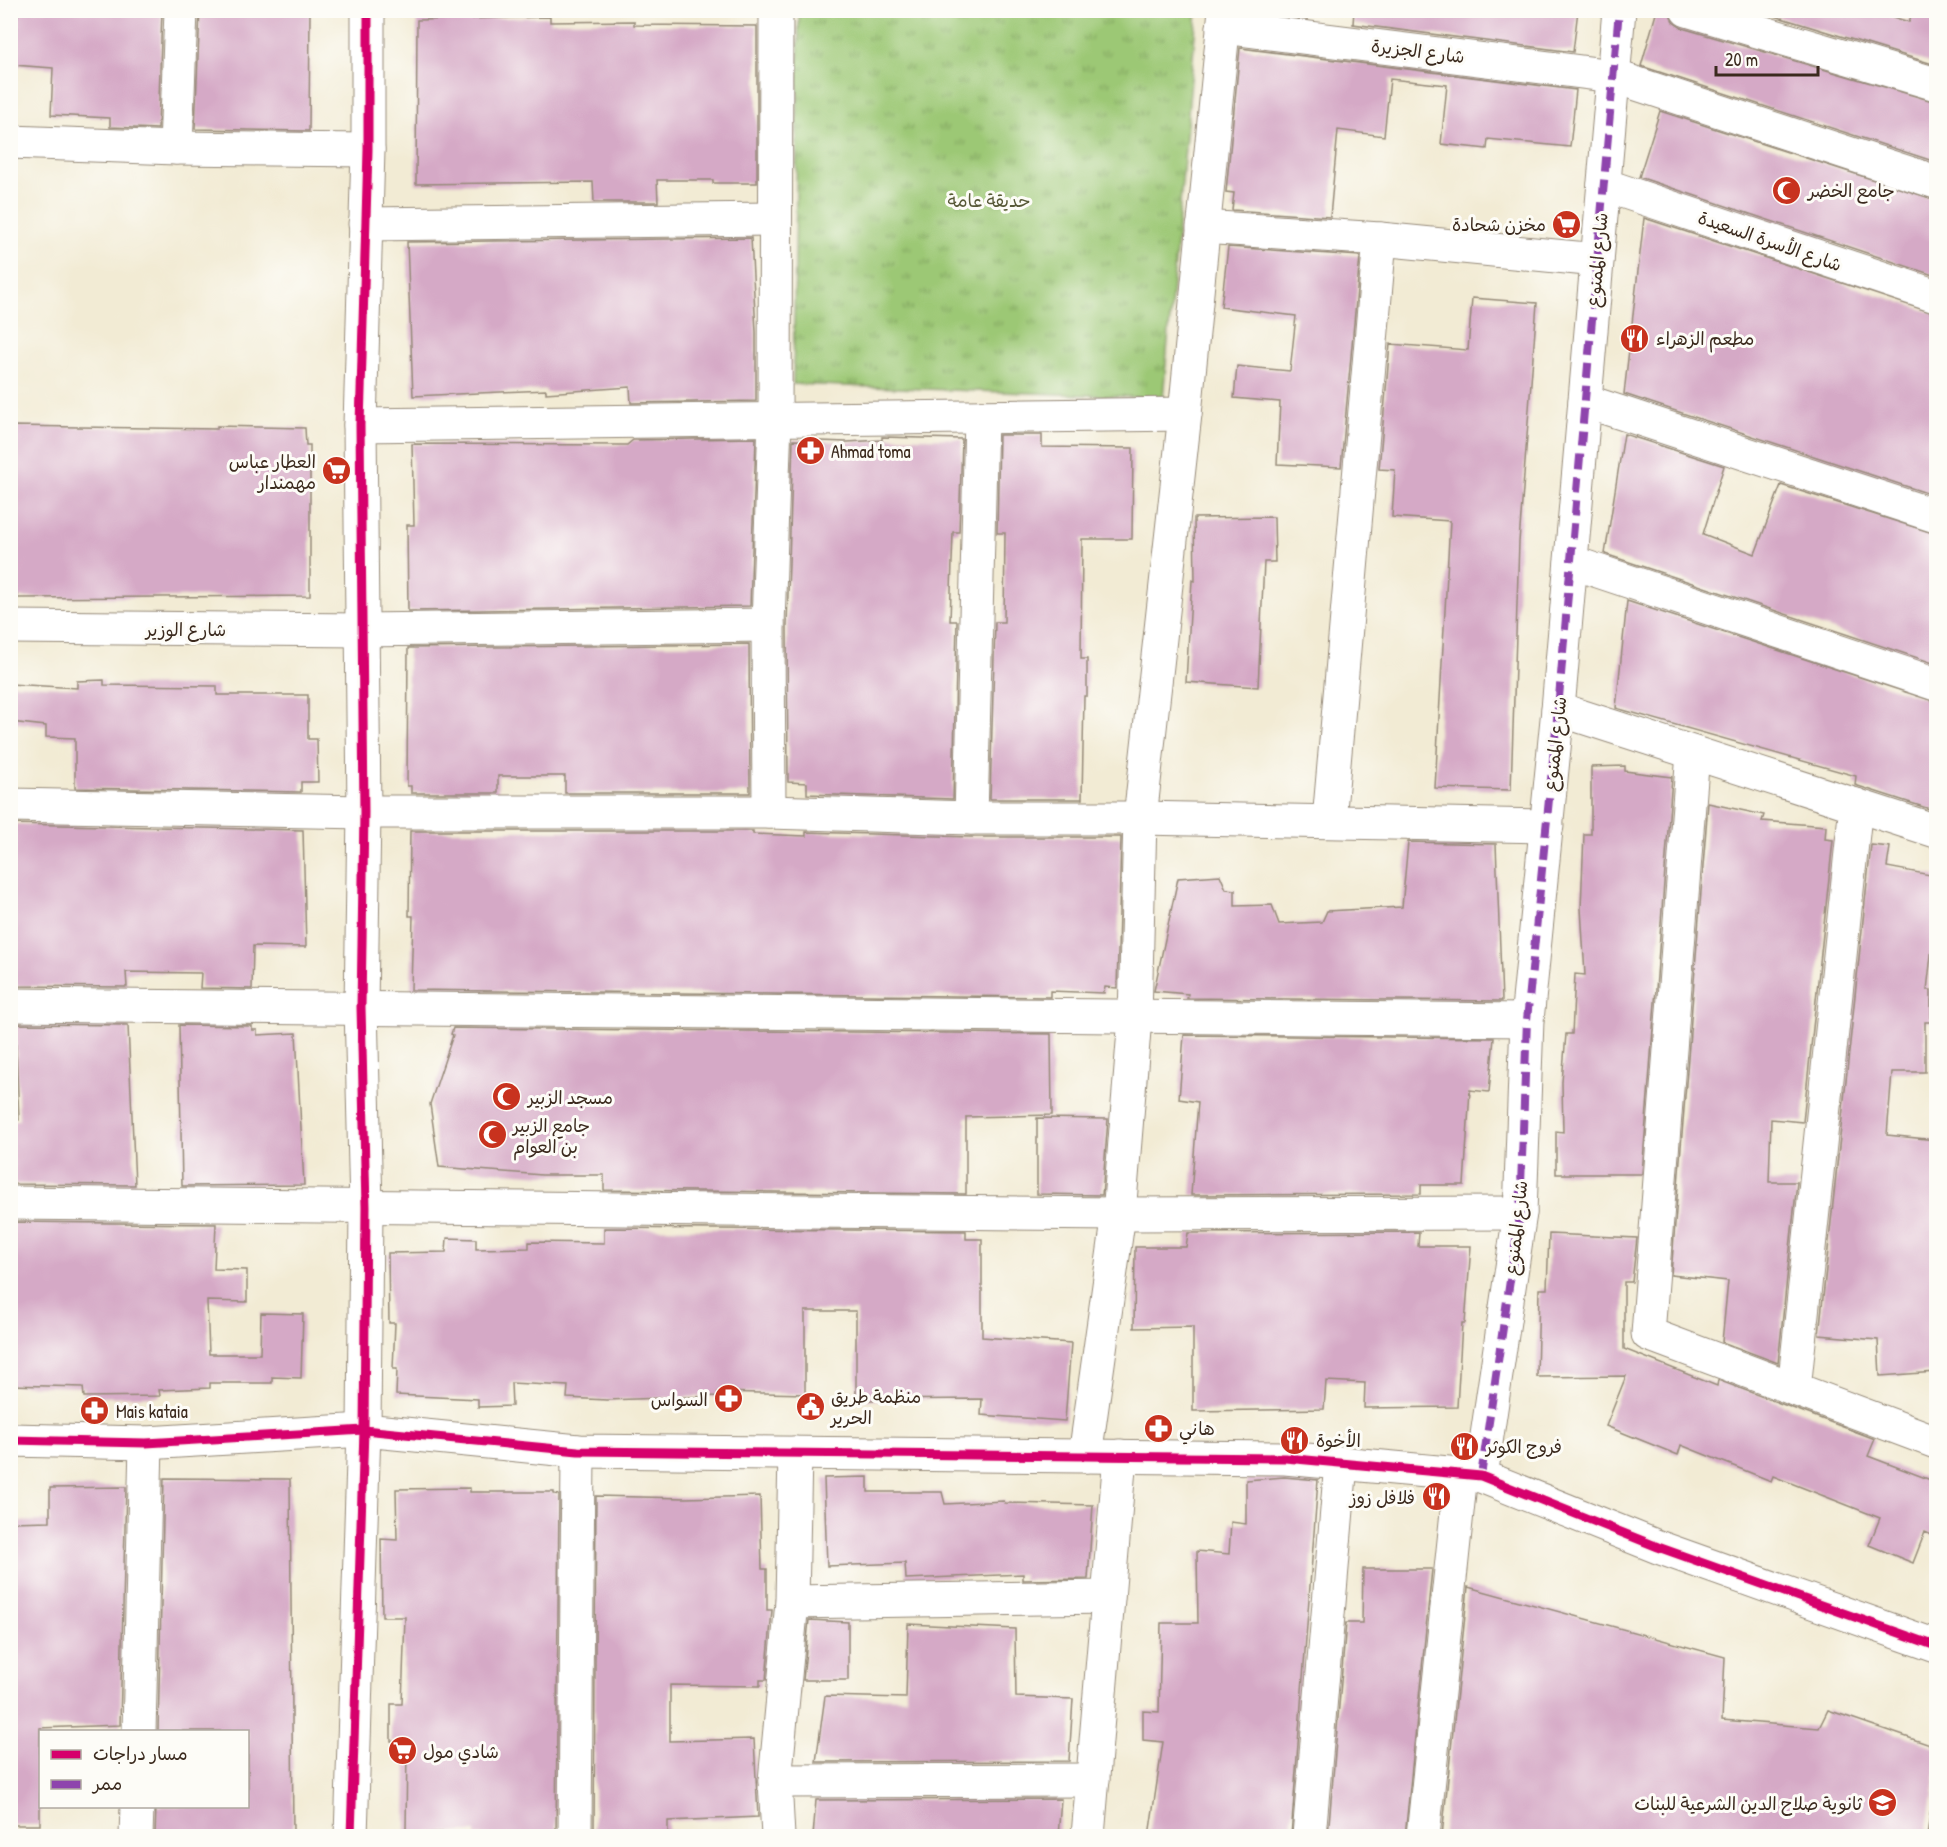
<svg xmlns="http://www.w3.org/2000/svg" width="1947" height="1847" viewBox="0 0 1947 1847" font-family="'Patrick Hand','Playpen Sans Arabic',sans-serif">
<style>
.park{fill:url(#park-tufts);stroke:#6c794a;stroke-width:1.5}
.building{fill:#d5a9c6}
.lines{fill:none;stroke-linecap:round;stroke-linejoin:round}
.minor-casing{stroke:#968a79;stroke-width:35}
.minor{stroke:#fff;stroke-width:33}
.quiet{stroke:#8e44ad;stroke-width:8;stroke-dasharray:15 8;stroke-linecap:butt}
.cycleway-casing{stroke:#fdfcf7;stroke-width:13}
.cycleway{stroke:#d6006c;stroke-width:9}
.labels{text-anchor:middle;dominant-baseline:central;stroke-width:6;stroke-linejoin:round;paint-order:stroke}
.street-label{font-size:18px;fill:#3b2a1e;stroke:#fdfcf7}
.poi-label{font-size:18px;fill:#3b2a1e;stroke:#fdfcf7;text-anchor:start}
.park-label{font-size:18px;fill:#585938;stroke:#fdfcf7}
</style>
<defs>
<pattern id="park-tufts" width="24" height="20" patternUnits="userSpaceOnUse" patternTransform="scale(1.5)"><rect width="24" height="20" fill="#9cc875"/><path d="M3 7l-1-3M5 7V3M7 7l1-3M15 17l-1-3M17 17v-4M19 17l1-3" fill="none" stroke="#80a35f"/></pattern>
</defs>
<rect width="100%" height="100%" fill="#fdfcf7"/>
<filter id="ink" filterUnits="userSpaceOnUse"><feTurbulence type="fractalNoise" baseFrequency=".0167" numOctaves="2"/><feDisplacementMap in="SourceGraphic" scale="12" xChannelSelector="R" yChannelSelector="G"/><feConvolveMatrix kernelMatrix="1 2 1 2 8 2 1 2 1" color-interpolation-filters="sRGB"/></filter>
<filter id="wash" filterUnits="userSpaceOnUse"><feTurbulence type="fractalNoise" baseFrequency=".008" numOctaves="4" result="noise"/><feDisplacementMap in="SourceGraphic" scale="24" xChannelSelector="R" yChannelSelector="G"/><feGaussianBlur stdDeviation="1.35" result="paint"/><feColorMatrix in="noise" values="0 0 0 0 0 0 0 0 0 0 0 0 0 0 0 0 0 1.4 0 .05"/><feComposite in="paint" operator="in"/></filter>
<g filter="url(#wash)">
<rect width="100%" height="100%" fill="#f2ebd4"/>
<polygon class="park" points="799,11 1197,11 1163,398 793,384"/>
<g id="blocks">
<g class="building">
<polygon points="18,10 162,10 158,129 110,127 110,118 51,115 53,68 13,65"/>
<polygon points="200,10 310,10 309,131 195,129"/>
<polygon points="1354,10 1578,10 1573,52 1353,24"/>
<polygon points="1657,10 1669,10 1673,22 1682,28 1936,102 1936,162 1641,66"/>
<polygon points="1755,10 1870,10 1909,22 1913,10 1936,10 1936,65"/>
<polygon points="550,17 550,22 634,21 634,25 757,26 757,183 713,183 713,180 657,180 658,202 594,202 593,182 416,184 417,20"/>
<polygon points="1240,48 1576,90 1570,147 1488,139 1487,149 1441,144 1447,85 1390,79 1384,136 1338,130 1330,217 1232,210 1234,193 1226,192"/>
<polygon points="1660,111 1936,200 1936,276 1639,177"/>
<polygon points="1644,218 1936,314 1936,496 1624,394"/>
<polygon points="751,238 756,332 756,401 631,403 630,387 546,393 546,390 413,396 407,242"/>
<polygon points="1228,247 1360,256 1341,467 1277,464 1280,402 1234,398 1237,366 1290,371 1296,316 1221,307"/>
<polygon points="1472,298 1537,303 1519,542 1511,790 1435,788 1450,521 1392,517 1395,470 1379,469 1390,344 1468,350"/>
<polygon points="10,426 217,429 217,426 305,428 306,445 310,445 310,596 17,598 17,594 10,594"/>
<polygon points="1624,434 1724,466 1703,534 1755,554 1781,485 1936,534 1936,664 1605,554"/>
<polygon points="999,435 1042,435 1042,447 1133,448 1132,539 1082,539 1081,659 1087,659 1087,696 1084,696 1082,799 990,799 995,622 1004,622 1005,533 997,533"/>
<polygon points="882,437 962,439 959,532 953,532 950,621 957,621 953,799 807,794 807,783 788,782 787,625 793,440 847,442 882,440"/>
<polygon points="756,438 750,606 408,611 407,525 414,525 412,444 627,445 633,440"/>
<polygon points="1274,517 1275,562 1264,562 1258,687 1186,682 1192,580 1195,581 1194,518"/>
<polygon points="1627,601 1936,702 1936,811 1855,785 1856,776 1616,708"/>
<polygon points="749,644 750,793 565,793 565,776 498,776 498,793 411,793 411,786 407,786 408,648"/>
<polygon points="104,680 104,685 217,686 217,695 308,695 308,739 317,739 318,782 301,782 301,792 75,788 75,738 46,737 46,726 10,722 10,684 77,688 77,681"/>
<polygon points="1625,766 1625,771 1672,777 1642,1174 1556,1174 1556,1131 1563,1132 1562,1082 1566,1034 1572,1034 1575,974 1585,975 1581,908 1584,834 1591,834 1591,767"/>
<polygon points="1708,803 1764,815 1762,821 1826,826 1825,839 1833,840 1803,1122 1771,1119 1769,1182 1797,1182 1778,1363 1722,1342 1728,1281 1671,1275"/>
<polygon points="10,824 303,830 306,947 253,946 252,989 200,988 201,973 126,972 127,987 13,986 13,979 10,979"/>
<polygon points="410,831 753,831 753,834 806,836 806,832 970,837 1121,837 1117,988 1105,987 1104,993 1050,991 1050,997 411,990 413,916 409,916"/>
<polygon points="1408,842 1496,844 1502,1001 1187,998 1188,994 1154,991 1178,878 1220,875 1226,889 1235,890 1235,906 1272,905 1279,924 1322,922 1327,911 1402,907"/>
<polygon points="1871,845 1890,847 1887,867 1936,876 1936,929 1934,929 1927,990 1931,990 1931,1022 1925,1022 1925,1072 1892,1072 1887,1135 1936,1140 1936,1372 1880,1376 1878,1340 1819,1335"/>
<polygon points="15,1024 128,1025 135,1185 10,1184 10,1120 19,1120"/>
<polygon points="179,1025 252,1026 252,1030 257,1030 257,1035 296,1033 304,1185 182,1186"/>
<polygon points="453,1028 1051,1034 1052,1115 966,1117 966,1194 604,1190 604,1175 542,1175 439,1167 430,1104 453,1035 451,1034"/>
<polygon points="1184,1035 1494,1038 1489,1092 1470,1090 1464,1185 1421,1185 1421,1194 1191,1195 1198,1102 1179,1099"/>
<polygon points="1037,1118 1108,1119 1102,1195 1037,1194"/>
<polygon points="10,1222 216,1224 214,1269 247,1270 247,1302 207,1301 209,1354 260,1354 261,1313 303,1314 301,1378 272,1377 272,1383 210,1383 210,1388 159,1390 160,1396 84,1397 83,1387 10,1385"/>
<polygon points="604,1228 966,1231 966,1239 982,1239 982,1337 1071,1343 1065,1421 981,1415 982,1399 856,1400 856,1311 805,1311 805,1394 718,1392 718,1396 607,1400 567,1398 568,1386 511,1383 512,1406 478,1407 478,1399 396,1395 397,1369 393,1369 395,1323 389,1323 388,1253 446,1252 447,1238 476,1239 476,1249 529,1248 529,1242 604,1243"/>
<polygon points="1419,1232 1418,1246 1471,1246 1465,1323 1462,1323 1457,1407 1364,1408 1365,1383 1326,1381 1324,1409 1193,1411 1193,1327 1134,1328 1135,1247 1186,1247 1188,1233"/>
<polygon points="1549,1234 1637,1238 1632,1282 1624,1282 1624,1349 1717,1386 1718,1380 1875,1439 1868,1456 1936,1482 1936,1537 1925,1532 1913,1563 1869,1545 1880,1518 1773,1476 1771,1481 1681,1445 1678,1455 1606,1426 1626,1376 1537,1377 1539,1289 1547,1289"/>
<polygon points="868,1477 868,1492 942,1492 945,1504 1004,1501 1005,1503 1093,1505 1088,1579 1023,1580 1023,1574 906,1579 905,1563 827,1566 824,1478"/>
<polygon points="1284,1477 1318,1480 1291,1836 1149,1836 1163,1742 1143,1740 1143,1711 1159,1712 1161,1623 1198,1623 1197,1551 1229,1554 1231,1522 1246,1524 1246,1480"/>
<polygon points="164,1478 290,1479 293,1836 155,1836 156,1806 248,1806 248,1731 158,1731"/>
<polygon points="126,1487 120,1725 40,1728 40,1825 10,1825 10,1522 50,1521 50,1488"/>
<polygon points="470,1488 470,1492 554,1492 554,1494 559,1495 556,1836 476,1836 476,1832 406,1833 407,1742 391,1741 391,1704 402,1704 405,1617 382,1617 381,1539 397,1540 396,1489"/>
<polygon points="596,1496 685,1498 760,1496 762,1569 767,1569 767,1610 772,1610 766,1680 760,1680 760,1686 670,1685 670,1741 754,1739 758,1817 668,1821 668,1836 594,1836"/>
<polygon points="1363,1569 1432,1569 1405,1836 1328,1836 1346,1623 1362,1623"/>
<polygon points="1468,1587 1725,1657 1722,1720 1819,1728 1828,1710 1936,1747 1936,1773 1927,1836 1442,1836"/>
<polygon points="809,1620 848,1622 848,1680 803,1680"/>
<polygon points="908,1624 1015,1629 1016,1697 1073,1699 1069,1761 816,1762 825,1696 906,1698"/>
<polygon points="1061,1799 1058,1836 813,1836 816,1800"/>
</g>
</g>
</g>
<g filter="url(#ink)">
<use href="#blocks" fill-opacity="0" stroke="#968a79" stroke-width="1.5"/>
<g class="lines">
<defs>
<g id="minor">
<polyline points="1687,10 1936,84"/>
<polyline points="1223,27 1613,76 1936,182"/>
<polyline points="10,142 176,148 368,150"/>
<polyline points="176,148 181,10"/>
<polyline points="1604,185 1936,296"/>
<polyline points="365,224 775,219"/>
<polyline points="1203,227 1380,239 1597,260"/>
<polyline points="1585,401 1936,516"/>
<polyline points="360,425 1185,414"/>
<polyline points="1571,562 1936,684"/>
<polyline points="10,627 362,630 768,625"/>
<polyline points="1558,709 1936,831"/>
<polyline points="1693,753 1648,1334 1936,1442"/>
<polyline points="10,805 364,812 769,812 971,818 1140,818 1547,826"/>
<polyline points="769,812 768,625 775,419 776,10"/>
<polyline points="971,818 981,417"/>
<polyline points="1329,821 1380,239"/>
<polyline points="10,1005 1527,1020"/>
<polyline points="10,1203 1119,1214 1520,1213"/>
<polyline points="1794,1389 1856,805"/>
<polyline points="10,1440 146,1443 364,1430 578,1451 1285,1458 1481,1476 1658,1547 1936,1646"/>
<polyline points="1085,1456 1119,1214 1135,1018 1140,818 1185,414 1225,10"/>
<polyline points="1481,1476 1520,1213 1527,1020 1558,709 1619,10"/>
<polyline points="792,1602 1108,1597"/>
<polyline points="139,1732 146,1443"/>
<polyline points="775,1781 1093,1780"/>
<polyline points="136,1836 137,1806"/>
<polyline points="351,1836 364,1430 366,1207 361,1007 364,812 360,425 368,150 368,10"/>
<polyline points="575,1836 578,1451"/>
<polyline points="778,1836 775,1781 792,1602 795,1453"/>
<polyline points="1088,1836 1120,1456"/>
<polyline points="1309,1836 1341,1463"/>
<polyline points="1423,1836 1461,1474"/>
</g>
</defs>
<use href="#minor" class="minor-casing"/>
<use href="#minor" class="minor"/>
<polyline class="quiet" points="1481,1476 1520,1213 1527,1020 1558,709 1619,10"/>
<defs>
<g id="cycleway">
<polyline points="10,1440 146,1443 364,1430 578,1451 1285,1458 1481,1476 1658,1547 1936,1646"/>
<polyline points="351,1836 364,1430 366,1207 361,1007 364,812 360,425 368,150 368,10"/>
</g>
</defs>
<use href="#cycleway" class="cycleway-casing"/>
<use href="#cycleway" class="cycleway"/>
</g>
</g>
<defs>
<symbol id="mosque-disc" viewBox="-11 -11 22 22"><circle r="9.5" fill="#c8321e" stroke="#fdfcf7"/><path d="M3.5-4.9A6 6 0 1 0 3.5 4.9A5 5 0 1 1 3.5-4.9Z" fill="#fff"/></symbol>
<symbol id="supermarket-disc" viewBox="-11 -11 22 22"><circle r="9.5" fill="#c8321e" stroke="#fdfcf7"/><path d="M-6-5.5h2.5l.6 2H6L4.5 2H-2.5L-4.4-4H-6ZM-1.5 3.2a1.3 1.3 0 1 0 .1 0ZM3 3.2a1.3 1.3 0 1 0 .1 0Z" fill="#fff"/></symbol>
<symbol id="restaurant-disc" viewBox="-11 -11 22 22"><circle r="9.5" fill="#c8321e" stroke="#fdfcf7"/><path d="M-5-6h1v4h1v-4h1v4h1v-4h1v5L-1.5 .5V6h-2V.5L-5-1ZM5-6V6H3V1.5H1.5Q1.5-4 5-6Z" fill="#fff"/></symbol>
<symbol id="pharmacy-disc" viewBox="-11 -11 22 22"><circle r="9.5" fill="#c8321e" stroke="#fdfcf7"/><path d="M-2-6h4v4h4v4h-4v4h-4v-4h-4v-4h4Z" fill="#fff"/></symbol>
<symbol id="civic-disc" viewBox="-11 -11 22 22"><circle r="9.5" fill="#c8321e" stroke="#fdfcf7"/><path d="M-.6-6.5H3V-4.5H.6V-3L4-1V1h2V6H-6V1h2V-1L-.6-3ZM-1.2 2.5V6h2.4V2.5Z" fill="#fff"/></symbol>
<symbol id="school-disc" viewBox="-11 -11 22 22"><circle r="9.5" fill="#c8321e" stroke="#fdfcf7"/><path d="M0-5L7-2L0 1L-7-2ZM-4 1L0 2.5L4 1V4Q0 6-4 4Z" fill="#fff"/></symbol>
</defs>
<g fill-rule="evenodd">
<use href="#mosque-disc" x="1770" y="174" width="33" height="33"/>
<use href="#supermarket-disc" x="1550" y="208" width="33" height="33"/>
<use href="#restaurant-disc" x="1618" y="322" width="33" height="33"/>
<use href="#pharmacy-disc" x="794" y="434" width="33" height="33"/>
<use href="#supermarket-disc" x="320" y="454" width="33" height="33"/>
<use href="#mosque-disc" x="490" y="1080" width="33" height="33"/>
<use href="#mosque-disc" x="476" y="1118" width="33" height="33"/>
<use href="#pharmacy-disc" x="712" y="1382" width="33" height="33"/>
<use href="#civic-disc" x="794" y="1390" width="33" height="33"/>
<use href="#pharmacy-disc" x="78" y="1394" width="33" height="33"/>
<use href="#pharmacy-disc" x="1142" y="1412" width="33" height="33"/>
<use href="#restaurant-disc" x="1278" y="1424" width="33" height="33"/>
<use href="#restaurant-disc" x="1448" y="1430" width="33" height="33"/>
<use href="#restaurant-disc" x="1420" y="1480" width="33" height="33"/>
<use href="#supermarket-disc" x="386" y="1734" width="33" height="33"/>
<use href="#school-disc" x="1866" y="1786" width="33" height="33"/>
</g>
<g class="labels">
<g class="street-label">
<text transform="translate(1418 51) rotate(7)">شارع الجزيرة</text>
<text transform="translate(1770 241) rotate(19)">شارع الأسرة السعيدة</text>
<text transform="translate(1597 260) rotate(-85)">شارع الممنوع</text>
<text x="186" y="629">شارع الوزير</text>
<text transform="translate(1555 744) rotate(-84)">شارع الممنوع</text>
<text transform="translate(1516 1228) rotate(-84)">شارع الممنوع</text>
</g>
<g class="poi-label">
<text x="1808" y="190">جامع الخضر</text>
<text x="1546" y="224" text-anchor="end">مخزن شحادة</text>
<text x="1656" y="338">مطعم الزهراء</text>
<text x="831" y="451">Ahmad toma</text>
<text x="316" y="461" text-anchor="end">العطار عباس<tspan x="316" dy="21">مهمندار</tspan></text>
<text x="528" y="1097">مسجد الزبير</text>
<text x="513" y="1125">جامع الزبير<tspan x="513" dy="21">بن العوام</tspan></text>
<text x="831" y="1396">منظمة طريق<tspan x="831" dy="21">الحرير</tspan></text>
<text x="708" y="1399" text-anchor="end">السواس</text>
<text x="116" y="1411">Mais kataia</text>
<text x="1179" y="1428">هاني</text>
<text x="1316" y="1440">الأخوة</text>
<text x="1486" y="1446">فروج الكوثر</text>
<text x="1415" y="1497" text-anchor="end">فلافل زوز</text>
<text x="423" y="1751">شادي مول</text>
<text x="1862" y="1803" text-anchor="end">ثانوية صلاح الدين الشرعية للبنات</text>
</g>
<g class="park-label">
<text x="989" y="200">حديقة عامة</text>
</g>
</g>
<rect width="1947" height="1847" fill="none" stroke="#fdfcf7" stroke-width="36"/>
<rect x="39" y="1730" width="210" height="78" fill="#fdfcf7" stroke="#afa8a0" stroke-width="1.5"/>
<rect x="51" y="1750" width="30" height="9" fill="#d6006c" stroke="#afa8a0" stroke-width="1.5"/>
<text x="93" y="1760" font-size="18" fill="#3b2a1e">مسار دراجات</text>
<rect x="51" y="1780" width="30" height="9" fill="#8e44ad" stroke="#afa8a0" stroke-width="1.5"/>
<text x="93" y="1790" font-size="18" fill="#3b2a1e">ممر</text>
<path d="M1716 66v9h102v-9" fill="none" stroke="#3b2a1e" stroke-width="3"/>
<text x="1725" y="66" font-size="18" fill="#3b2a1e" stroke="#fdfcf7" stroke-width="4.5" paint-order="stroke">20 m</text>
</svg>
